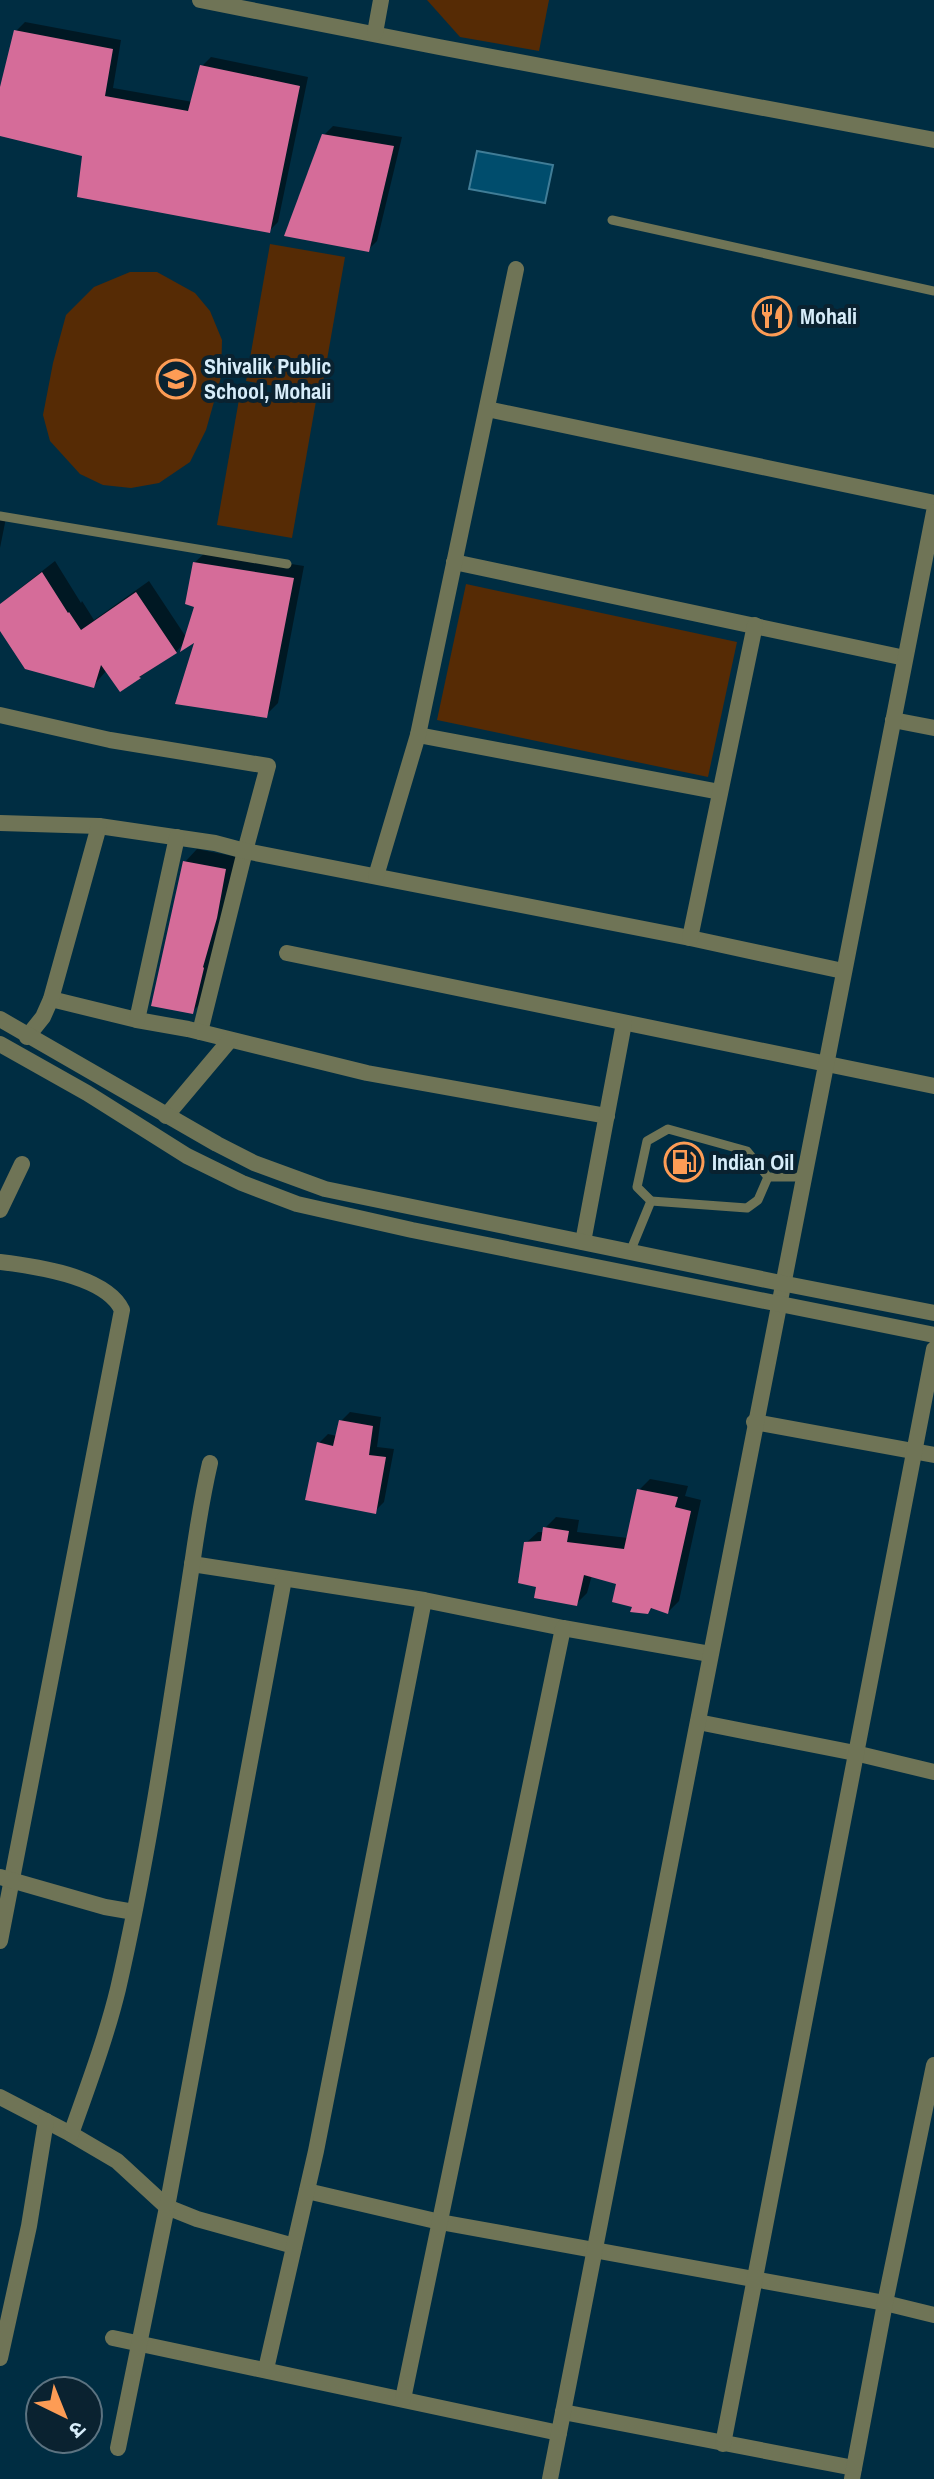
<svg xmlns="http://www.w3.org/2000/svg" width="934" height="2479" viewBox="0 0 934 2479" font-family="'Archivo Narrow','Noto Sans Devanagari',sans-serif">
<style>
.green{fill:#562b05}
.water{fill:#004d6d;stroke:#407d97;stroke-width:2}
.shadow{fill:#0007}
.building{fill:#d56c99}
.lines{fill:none;stroke-linecap:round;stroke-linejoin:round}
.service{stroke:#6f7456;stroke-width:9}
.minor{stroke:#6f7456;stroke-width:16}
.tertiary{stroke:#6f7456;stroke-width:16}
.labels{text-anchor:middle;dominant-baseline:central;stroke-width:8;stroke-linejoin:round;paint-order:stroke}
.poi-label{font-size:22px;font-weight:bold;fill:#d7edfa;stroke:#0a2230;text-anchor:start}
</style>
<rect width="100%" height="100%" fill="#002d42"/>
<g class="green">
<polygon points="427,0 549,0 539,51 460,37"/>
<polygon points="270,244 345,257 321,394 246,381"/>
<polygon points="130,272 157,272 195,293 210,311 222,340 221,377 206,430 190,462 159,483 131,488 103,485 80,474 50,441 43,415 53,363 66,315 94,287"/>
<polygon points="241,388 316,401 292,538 217,525"/>
<polygon points="466,584 737,642 708,777 437,720"/>
</g>
<polygon class="water" points="477,151 553,165 545,203 469,189"/>
<g class="shadow">
<polygon points="25,22 121,40 113,88 193,102 202,66 211,57 308,77 278,222 269,231 84,154 0,133 0,96 16,31"/>
<polygon points="333,126 402,137 377,241 368,250 324,135"/>
<polygon points="0,517 6,518 0,548"/>
<polygon points="207,551 304,566 278,703 266,715 197,639 184,643 176,652 121,690 107,670 93,686 0,628 0,604 55,561 81,603 82,601 94,620 149,581 186,637 196,605 194,563"/>
<polygon points="197,849 237,857 205,999 193,1011 185,862"/>
<polygon points="350,1412 381,1417 377,1447 394,1449 384,1502 375,1511 319,1443 328,1434 337,1436 341,1421"/>
<polygon points="650,1479 688,1486 685,1496 701,1500 679,1601 668,1612 653,1607 648,1612 635,1606 618,1583 592,1575 587,1593 576,1604 539,1586 526,1543 538,1532 545,1532 545,1528 556,1517 579,1520 577,1532 628,1538 639,1490"/>
</g>
<g class="building">
<polygon points="14,30 113,49 105,96 188,111 200,65 300,86 270,233 77,197 82,156 0,136 0,87"/>
<polygon points="322,134 394,146 369,252 284,236"/>
<polygon points="193,562 294,578 267,718 175,704 194,643 180,652 194,607 185,604"/>
<polygon points="42,572 68,613 69,612 81,630 136,592 177,653 139,677 141,678 120,692 101,665 94,688 25,669 0,631 0,604"/>
<polygon points="183,861 226,869 217,918 203,967 204,968 193,1014 151,1006"/>
<polygon points="339,1420 373,1426 369,1455 386,1457 376,1514 305,1500 317,1442 333,1446"/>
<polygon points="637,1489 678,1497 675,1507 691,1511 668,1614 651,1608 648,1614 630,1612 632,1607 612,1602 616,1584 584,1575 577,1606 534,1598 536,1587 518,1583 524,1542 541,1541 543,1527 569,1531 567,1542 624,1549"/>
</g>
<g class="lines">
<g class="service">
<polyline points="612,220 934,291"/>
<polyline points="0,516 287,564"/>
<polyline points="651,1201 747,1208 758,1200 768,1177"/>
<polyline points="630,1252 651,1201 637,1187 647,1141 668,1129 747,1151 768,1177 802,1177"/>
</g>
<g class="minor">
<polyline points="200,0 439,47 934,140"/>
<polyline points="375,33 381,0"/>
<polyline points="487,409 934,503"/>
<polyline points="454,562 905,658"/>
<polyline points="0,715 110,740 268,766 245,851 200,1032"/>
<polyline points="893,720 934,728"/>
<polyline points="418,735 720,792"/>
<polyline points="0,823 99,826 215,843 245,851 690,938 843,971"/>
<polyline points="376,876 418,735 516,269"/>
<polyline points="690,938 755,625"/>
<polyline points="287,953 934,1086"/>
<polyline points="51,999 137,1020 188,1029 367,1073 607,1116"/>
<polyline points="137,1020 177,837"/>
<polyline points="27,1037 43,1017 51,999 99,826"/>
<polyline points="166,1116 230,1040"/>
<polyline points="0,1210 22,1164"/>
<polyline points="583,1242 624,1023"/>
<path d="M0,1262c34,4 106,14 122,48l-122,631"/>
<polyline points="754,1422 934,1455"/>
<polyline points="192,1564 424,1600 563,1628 710,1654"/>
<polyline points="698,1722 855,1753 934,1772"/>
<polyline points="0,1877 105,1907 134,1912"/>
<polyline points="0,2097 71,2134 117,2161 167,2207 197,2219 294,2246"/>
<path d="M71,2134c17,-48 35,-96 47,-145 32,-139 52,-283 74,-424 5,-35 10,-68 18,-102"/>
<polyline points="307,2191 440,2222 885,2303 934,2315"/>
<polyline points="113,2338 559,2433"/>
<polyline points="0,2358 29,2226 46,2121"/>
<polyline points="266,2369 316,2151 424,1600"/>
<polyline points="403,2399 563,1628"/>
<polyline points="563,2412 854,2468"/>
<polyline points="723,2444 934,1349"/>
<polyline points="118,2448 167,2207 284,1579"/>
<path d="M550,2479c127,-656 254,-1312 384,-1967"/>
<polyline points="852,2479 885,2303 934,2065"/>
</g>
<g class="tertiary">
<polyline points="0,1019 217,1144 254,1163 325,1189 781,1283 934,1313"/>
<polyline points="0,1044 87,1093 187,1156 242,1183 297,1204 412,1230 934,1335"/>
</g>
</g>
<defs>
<symbol id="restaurant-ring" viewBox="-11 -11 22 22"><circle r="9.5" fill="#0a2230" stroke="#fd9c55" stroke-width="1.5"/><path d="M-5-6h1v4h1v-4h1v4h1v-4h1v5L-1.5 .5V6h-2V.5L-5-1ZM5-6V6H3V1.5H1.5Q1.5-4 5-6Z" fill="#fd9c55"/></symbol>
<symbol id="school-ring" viewBox="-11 -11 22 22"><circle r="9.5" fill="#0a2230" stroke="#fd9c55" stroke-width="1.5"/><path d="M0-5L7-2L0 1L-7-2ZM-4 1L0 2.5L4 1V4Q0 6-4 4Z" fill="#fd9c55"/></symbol>
<symbol id="fuel-ring" viewBox="-11 -11 22 22"><circle r="9.5" fill="#0a2230" stroke="#fd9c55" stroke-width="1.5"/><path d="M-5.5-6h7V0h2V4h1.3V-2.5L3-4.5l.8-.8L6-3V5H2.5V1h-1V6h-7ZM-4.2-4.7v3.2H.2V-4.7Z" fill="#fd9c55"/></symbol>
</defs>
<g fill-rule="evenodd">
<use href="#restaurant-ring" x="750" y="294" width="44" height="44"/>
<use href="#school-ring" x="154" y="357" width="44" height="44"/>
<use href="#fuel-ring" x="662" y="1140" width="44" height="44"/>
</g>
<g class="labels">
<g class="poi-label">
<text x="800" y="316">Mohali</text>
<text x="204" y="366">Shivalik Public<tspan x="204" dy="25">School, Mohali</tspan></text>
<text x="712" y="1162">Indian Oil</text>
</g>
</g>
<g transform="translate(64 2415) rotate(137)"><circle r="38" fill="#0a2230" stroke="#5c7381" stroke-width="2"/>
<path d="M0-6L14 30L0 20L-14 30Z" fill="#fd9c55"/>
<text y="-12" font-size="22" font-weight="bold" text-anchor="middle" fill="#d7edfa">उ</text>
</g>
</svg>
